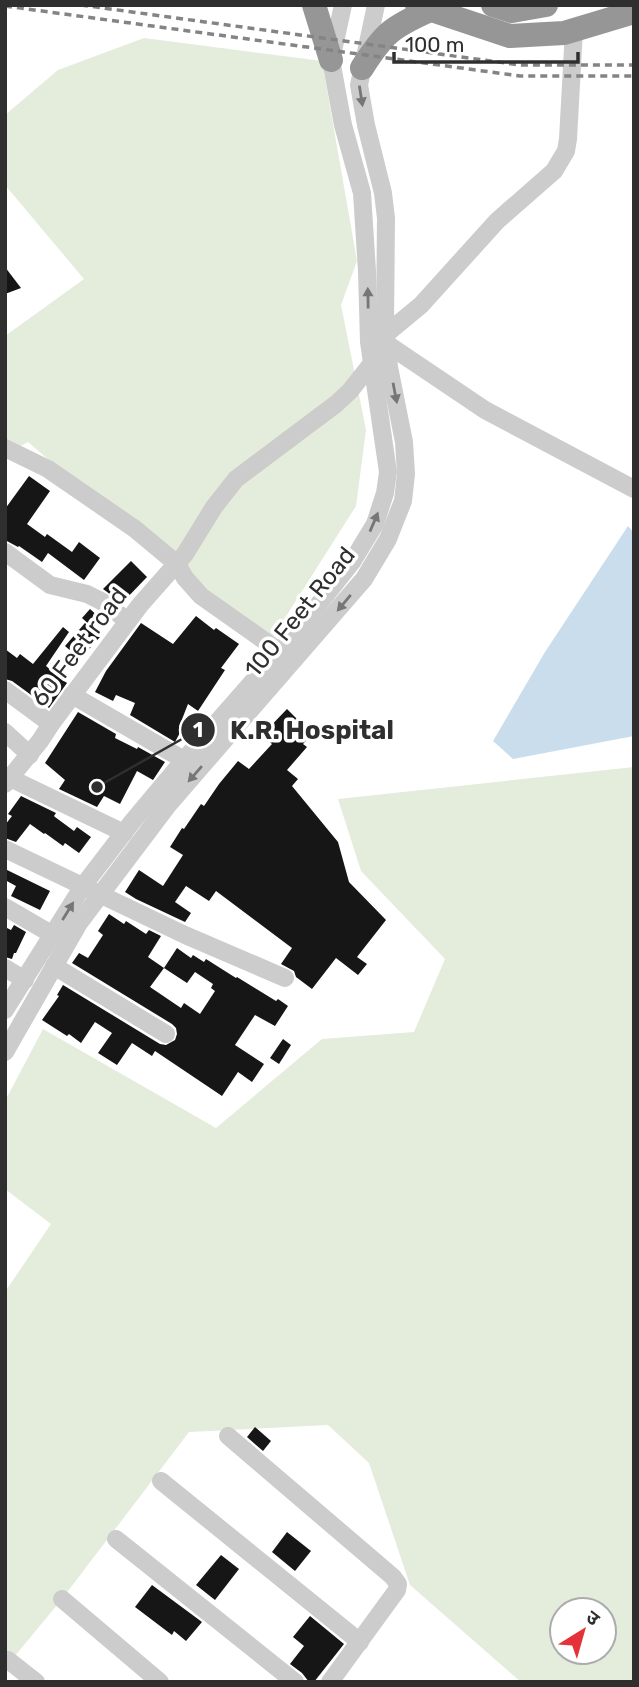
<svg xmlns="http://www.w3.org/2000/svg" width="639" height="1687" viewBox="0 0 639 1687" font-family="Rubik,'Noto Sans Devanagari',sans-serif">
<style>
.green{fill:#e4ecdc;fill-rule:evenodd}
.water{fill:#c9ddec}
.building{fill:#161616;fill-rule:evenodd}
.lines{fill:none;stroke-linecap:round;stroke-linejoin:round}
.minor{stroke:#ccc;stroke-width:18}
.highway{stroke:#969696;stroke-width:24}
.rail{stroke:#848484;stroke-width:3.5;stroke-dasharray:7 5;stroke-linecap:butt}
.oneway{fill:#767676}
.labels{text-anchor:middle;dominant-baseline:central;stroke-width:7;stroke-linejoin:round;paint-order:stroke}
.street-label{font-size:24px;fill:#2f2f2f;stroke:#fff}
.leader{fill:none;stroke:#2f2f2f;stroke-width:2.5}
.callout-dot{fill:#2f2f2f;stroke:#fff;stroke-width:2.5}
.mark-label{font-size:21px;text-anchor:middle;font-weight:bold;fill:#fff}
.callout-label{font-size:26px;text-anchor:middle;font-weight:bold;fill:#2f2f2f;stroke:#fff;stroke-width:7;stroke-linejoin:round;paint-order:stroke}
</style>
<rect width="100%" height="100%" fill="#fff"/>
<g class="green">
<polygon points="144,38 322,61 357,261 341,305 366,430 356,506 266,648 28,442 11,451 5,448 5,336 84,279 5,185 5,115 58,70"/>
<path d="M634,767v915h-113l-111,-97 -41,-122 -41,-38 -139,7 -127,167 -57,69v-376l46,-68 -46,-35v-88l38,-72 173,99 106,-89 92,-7 31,-73 -84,-88 -23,-72zM562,1610h42v42h-42z"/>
</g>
<polygon class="water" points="628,526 634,533 634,736 513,759 493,741 545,652"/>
<g class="building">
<polygon points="5,267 21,288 5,294"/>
<polygon points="29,476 50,491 27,524 45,537 47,534 72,552 79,542 100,558 84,580 48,553 42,562 19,546 18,547 5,540 5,509"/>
<polygon points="131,561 147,577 122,603 103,589"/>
<polygon points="90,609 100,618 92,627 82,618"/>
<polygon points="196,616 214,630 216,628 239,644 221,668 225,670 198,711 188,704 179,727 182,729 175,742 130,715 135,703 116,695 113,701 95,692 106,671 141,623 173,644"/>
<polygon points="85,623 100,637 80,659 65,646"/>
<polygon points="63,627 69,632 46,666 67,683 49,708 12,681 5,679 5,649 17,658 20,654 33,664"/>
<polygon points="287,709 312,734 303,744 307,747 287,770 298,779 292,786 338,842 349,882 386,920 357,957 367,964 358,975 336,958 312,989 296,977 294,971 281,964 292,948 216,891 209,901 186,886 175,902 191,913 185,922 136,899 125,892 139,870 163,886 183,855 170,847 182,828 184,829 201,804 204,806 219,784 238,761 249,769 272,744 262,735"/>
<polygon points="78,712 116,734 115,738 137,749 138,747 165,762 153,780 137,771 120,804 104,796 97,807 59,789 65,780 45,763"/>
<polygon points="21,796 56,813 54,816 55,817 74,831 77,827 91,837 79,853 65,843 63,846 45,833 44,834 30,824 16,842 5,838 5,825 12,816 8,814"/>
<polygon points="5,869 50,891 40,910 11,896 16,886 5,880"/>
<path d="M109,914l15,10 2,-3 20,13 3,-4 12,6 -13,21 16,11 13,-20 14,10 2,-3 11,7 2,-3 30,19 1,-1 39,24 2,-2 10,7 -13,20 -20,-11 -20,30 29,19 -12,18 -14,-10 -16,24 -67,-45 -3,5 -20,-13 -15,22 -19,-12 14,-20 -17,-11 -14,21 -12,-9 -2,2 -25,-16 17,-24 -2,-1 6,-10 97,59 6,1 9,-5 2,-6 -1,-6 -4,-4 -100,-61 7,-10 9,5 15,-23 -5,-4zM164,968l23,15 8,-11 18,12 -2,4 4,3 -15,23 -16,-11 -3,5 -31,-21z"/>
<polygon points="14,925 26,932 16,953 14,953 12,959 5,957 5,927 11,930"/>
<polygon points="283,1039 291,1045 279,1064 270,1058"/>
<polygon points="255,1427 271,1441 263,1451 247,1437"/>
<polygon points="287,1532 311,1551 295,1571 272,1552"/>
<polygon points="221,1555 239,1569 215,1600 196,1585"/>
<polygon points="152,1585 202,1622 186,1641 174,1631 172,1635 135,1607"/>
<polygon points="310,1616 344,1644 314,1682 309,1682 302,1673 290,1664 304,1646 293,1637"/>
</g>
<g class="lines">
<g class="minor">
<polyline points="386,334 421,305 497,221 554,171 566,151 568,139 574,30"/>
<polyline points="380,343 387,344 485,410 634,489"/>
<polyline points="5,448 48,469 135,529 177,564 185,578 201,596 279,651"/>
<polyline points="5,552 50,585 87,594 101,601 128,621"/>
<polyline points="5,690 51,724"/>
<polyline points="72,695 184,760"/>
<polyline points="5,732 30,755"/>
<polyline points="10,778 124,833"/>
<polyline points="5,784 40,741 51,724 140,605 185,554 214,507 236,479 336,404 350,391 372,363 378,363"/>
<polyline points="5,849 185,935 285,978"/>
<polyline points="5,907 53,935"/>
<polyline points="54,966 166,1034"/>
<polyline points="5,968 25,980"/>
<polyline points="5,1010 83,886 132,822 184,760 299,629 352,562 375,524 385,493 388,472 369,342 367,271 362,193 343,125 331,60 343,5"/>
<polyline points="5,1052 79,923 168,805 364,579 388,539 403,501 406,474 404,442 389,367 385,324 386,218 383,193 366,125 359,85 376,5"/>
<polyline points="228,1436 393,1577 398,1584 397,1590 330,1682"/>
<polyline points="161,1481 360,1642"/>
<polyline points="116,1539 295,1682"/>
<polyline points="62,1599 160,1682"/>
<polyline points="8,1660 36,1682"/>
</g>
<g class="highway">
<polyline points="314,5 331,60"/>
<polyline points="417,5 510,36 564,33 634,12"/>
<polyline points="493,5 512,11 546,5"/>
<path d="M362,68c22,-35 30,-41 68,-58"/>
</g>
<g class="rail">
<polyline points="81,5 520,65 634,65"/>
<polyline points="5,6 520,76 634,76"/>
</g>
</g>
<defs><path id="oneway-solid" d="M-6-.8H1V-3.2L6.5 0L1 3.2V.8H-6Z" transform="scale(1.75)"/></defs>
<g class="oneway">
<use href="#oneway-solid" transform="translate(361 96) rotate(81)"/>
<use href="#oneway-solid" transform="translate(368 298) rotate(-91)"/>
<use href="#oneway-solid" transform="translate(395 393) rotate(79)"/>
<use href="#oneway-solid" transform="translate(374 522) rotate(-67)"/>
<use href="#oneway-solid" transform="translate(344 603) rotate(130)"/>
<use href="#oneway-solid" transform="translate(195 774) rotate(131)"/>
<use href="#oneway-solid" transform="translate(68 911) rotate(-58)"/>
</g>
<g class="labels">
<g class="street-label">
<text transform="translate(300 612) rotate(-51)">100 Feet Road</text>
<text transform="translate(79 647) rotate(-53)">60 Feet road</text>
</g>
</g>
<path class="leader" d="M97 787L198 730"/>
<g class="callout-dot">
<circle cx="97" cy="787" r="7"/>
<circle cx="198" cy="730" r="18"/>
</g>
<g class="mark-label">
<text x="198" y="737">1</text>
</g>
<g class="callout-label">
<text x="312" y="739">K.R. Hospital</text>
</g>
<rect width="639" height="1687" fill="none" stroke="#2f2f2f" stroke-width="14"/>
<g transform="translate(583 1631) rotate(37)"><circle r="33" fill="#ffffff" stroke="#acacac" stroke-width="2"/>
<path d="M0-5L12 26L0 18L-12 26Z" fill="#e43238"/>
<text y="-10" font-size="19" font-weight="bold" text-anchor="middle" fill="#2f2f2f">उ</text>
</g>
<path d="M394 52v10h184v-10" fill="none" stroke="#2f2f2f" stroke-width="3.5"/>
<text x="405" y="52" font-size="21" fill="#2f2f2f" stroke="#ffffff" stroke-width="5" paint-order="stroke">100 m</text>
</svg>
